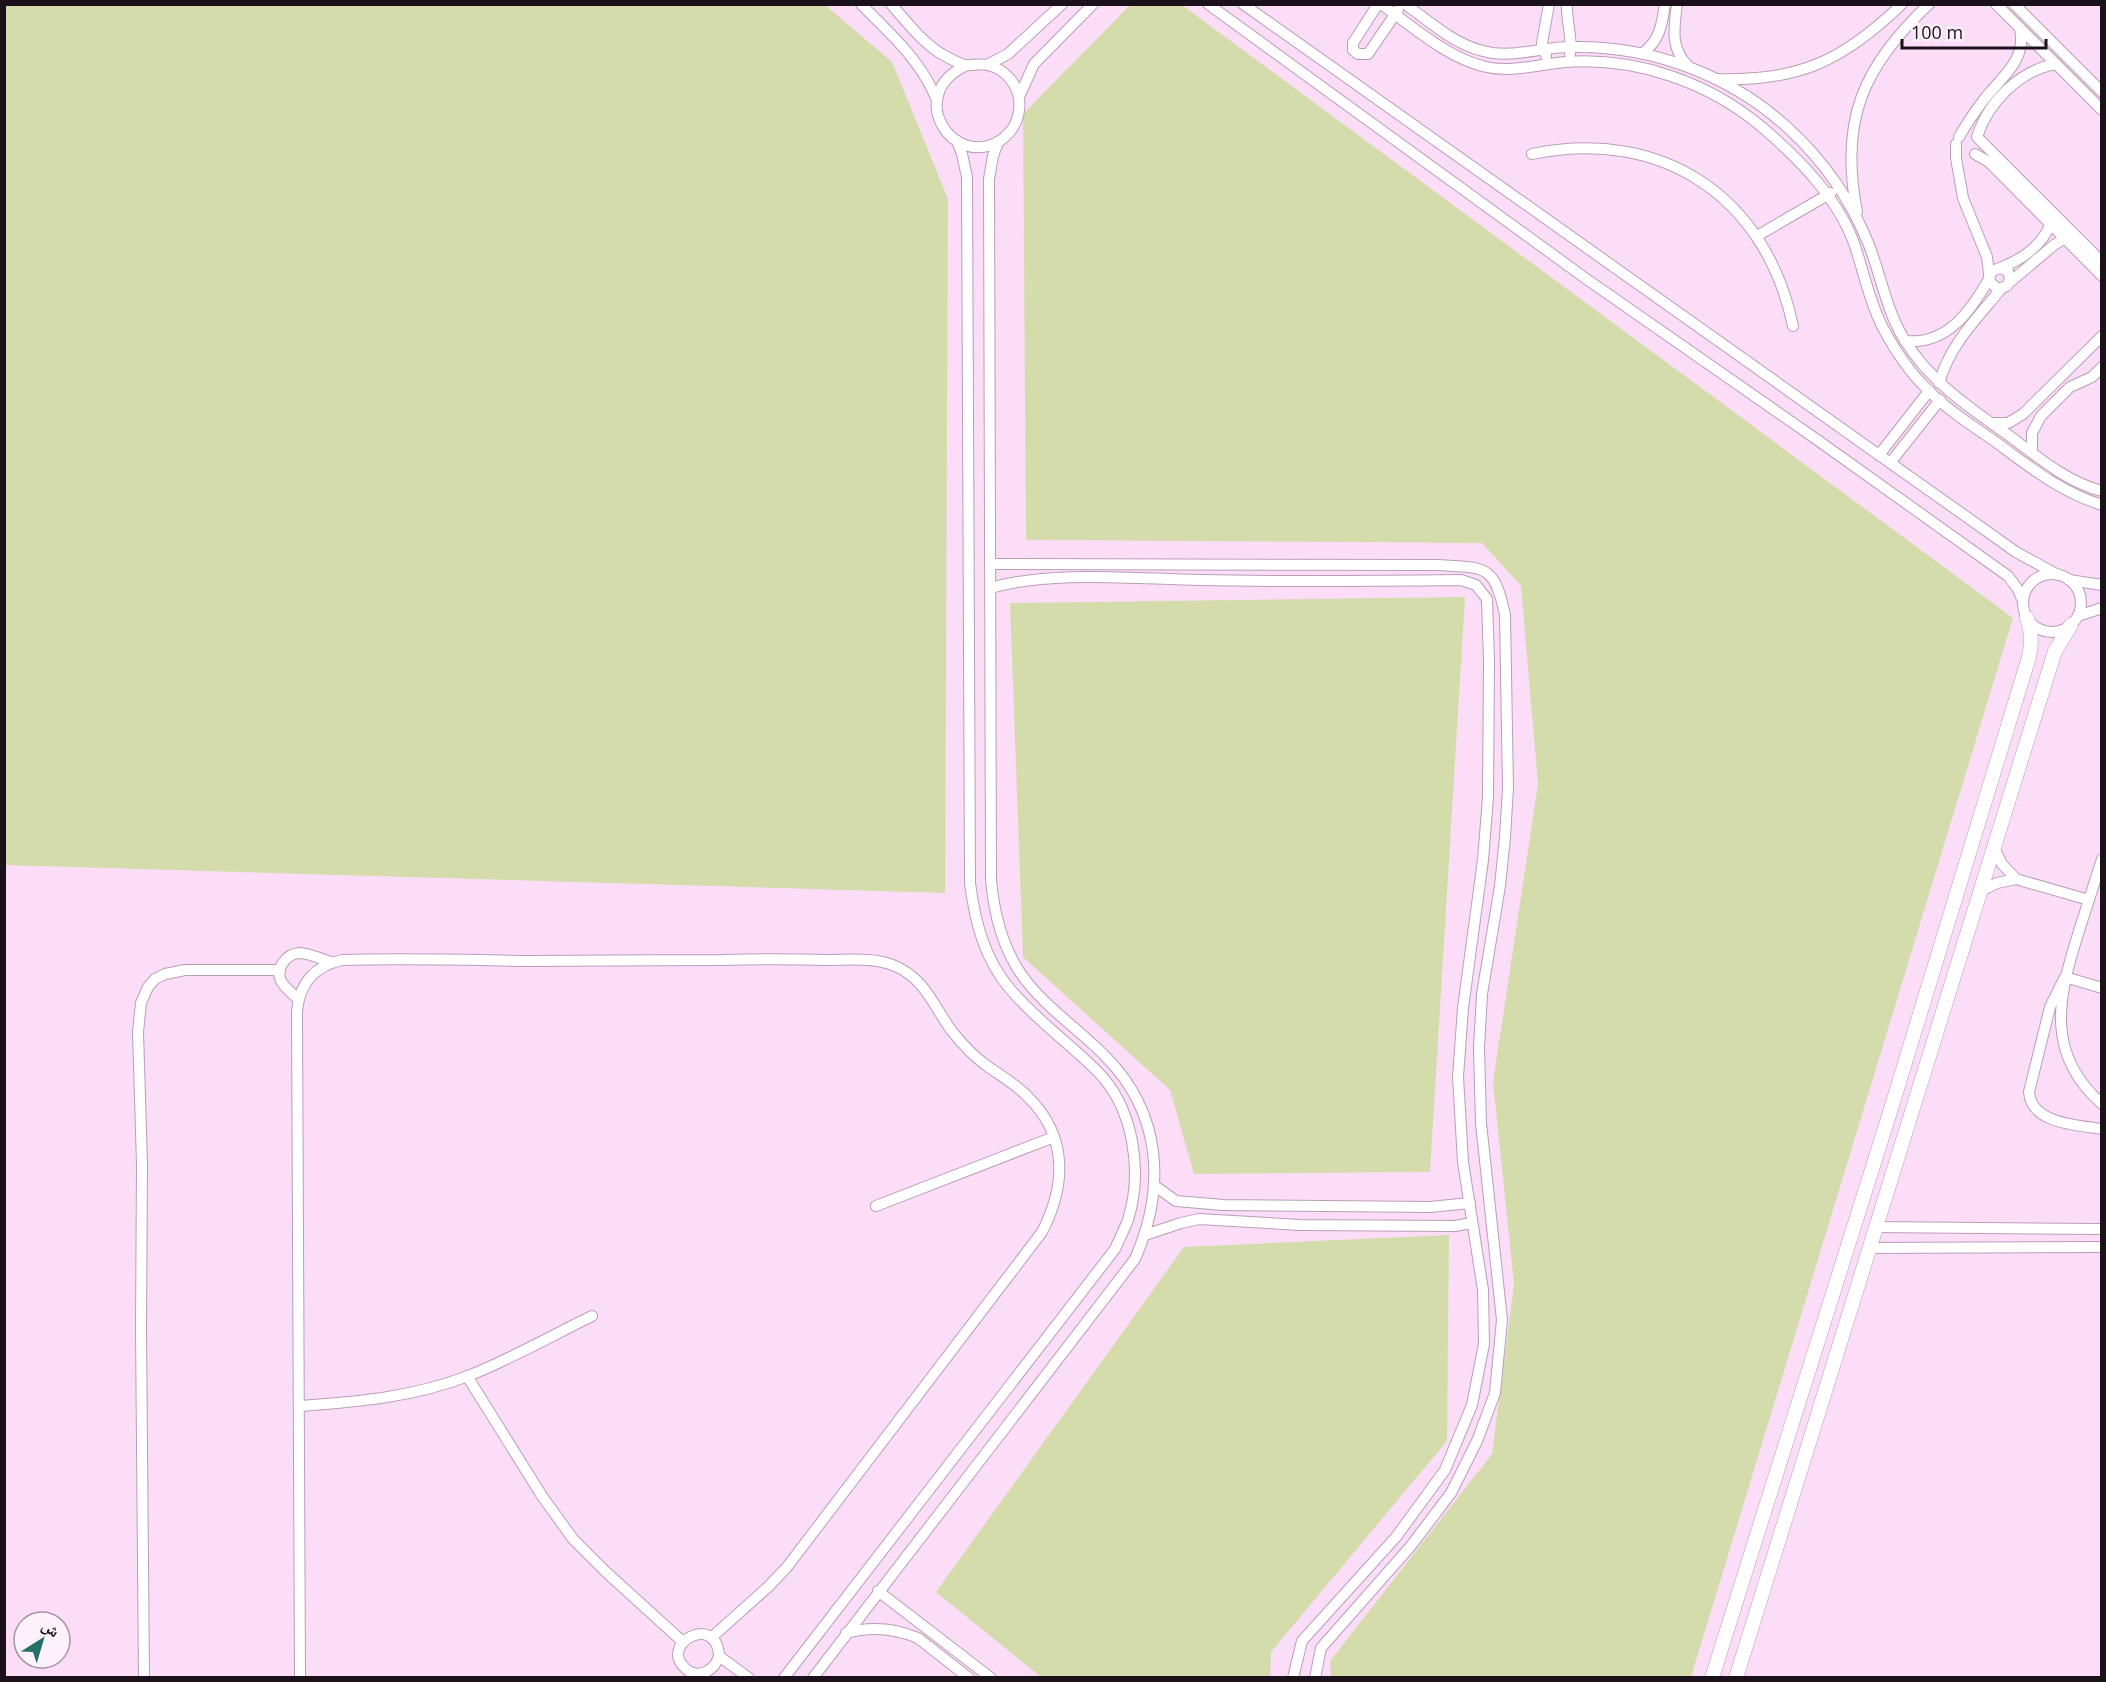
<svg xmlns="http://www.w3.org/2000/svg" width="2106" height="1682" viewBox="0 0 2106 1682" font-family="'Open Sans','Noto Naskh Arabic',sans-serif">
<style>
.green{fill:#d5dcac}
.lines{fill:none;stroke-linecap:round;stroke-linejoin:round}
.minor-casing{stroke:#ba9eb7;stroke-width:12}
.tertiary-casing{stroke:#ba9eb7;stroke-width:15}
.minor{stroke:#fff;stroke-width:10}
.tertiary{stroke:#fff;stroke-width:14}
</style>
<rect width="100%" height="100%" fill="#fbddf8"/>
<g class="green">
<polygon points="5,4 825,5 892,62 948,199 945,893 5,865"/>
<polygon points="1130,5 1182,5 2013,618 1691,1677 1331,1677 1330,1661 1492,1454 1514,1284 1493,1082 1538,784 1521,586 1482,543 1026,540 1023,114"/>
<polygon points="1465,597 1430,1172 1194,1174 1170,1090 1023,957 1010,603"/>
<polygon points="1449,1235 1447,1441 1271,1652 1270,1677 1041,1677 936,1592 1184,1247"/>
</g>
<g class="lines">
<defs>
<g id="minor">
<path d="M861,4c31,32 59,55 76,96"/>
<path d="M891,4c15,17 30,37 49,49 7,4 17,10 25,12 7,1 15,-2 23,0 20,5 34,24 31,45 -1,12 -8,23 -18,30 -48,31 -98,-46 -34,-75"/>
<polyline points="1208,4 1585,278 1816,439 2008,576 2017,588 2023,601"/>
<polyline points="1243,4 2016,552 2058,575"/>
<polyline points="1378,4 1353,43 1353,50 1358,54 1368,54 1398,10"/>
<path d="M1381,4c32,23 66,54 105,63 27,6 52,-3 80,-5 70,-5 143,20 197,66 36,31 76,71 92,118 9,27 14,54 27,80 12,23 28,47 47,65 19,19 42,34 64,49 34,25 67,52 109,65"/>
<path d="M1405,4c25,18 49,40 78,47 29,8 58,-4 87,-4 80,-2 159,27 218,81 35,32 63,72 81,117 12,31 17,64 35,94 26,43 67,70 107,98 28,21 56,45 91,54"/>
<path d="M1567,4c-1,17 6,36 3,50"/>
<path d="M1677,4c-3,24 -7,44 11,62"/>
<polyline points="1996,4 2102,110"/>
<polyline points="2014,4 2102,92"/>
<path d="M1643,53c17,-13 19,-29 22,-49"/>
<polyline points="1546,56 1542,43 1549,4"/>
<polyline points="987,65 1008,54 1062,4"/>
<path d="M1717,79c82,3 127,-19 185,-75"/>
<polyline points="1019,97 1034,64 1093,4"/>
<path d="M1959,137c8,-14 17,-27 27,-40 17,-21 41,-38 34,-68"/>
<path d="M1977,137c11,-35 43,-67 79,-73"/>
<polyline points="1979,139 2102,262"/>
<polyline points="1956,144 1956,158 1963,198 1987,257 1990,282 1998,289 2007,286 2010,279 2008,271 2000,268 1992,271 1990,276"/>
<path d="M1532,154c130,-27 234,43 261,172"/>
<polyline points="1975,154 1989,162 2102,276"/>
<path d="M1857,212c-18,-92 6,-145 72,-208"/>
<polyline points="1757,236 1831,193"/>
<path d="M2000,268c23,-9 44,-23 52,-48"/>
<polyline points="2009,283 2054,245 2070,235"/>
<path d="M1905,341c42,4 65,-29 84,-62"/>
<path d="M1939,383c12,-40 36,-62 62,-94"/>
<polyline points="1992,423 2008,423 2023,414 2102,336"/>
<polyline points="2032,452 2032,433 2041,416 2070,387 2092,377 2102,367"/>
<polyline points="1879,455 1929,391"/>
<polyline points="1890,463 1940,400"/>
<path d="M991,564l446,1c48,3 57,-2 68,50l3,173 -3,49 -5,49 -18,108 -3,54 2,75 21,197 -7,73 -18,48 -26,52 -41,54 -89,101 -6,30"/>
<circle cx="2052" cy="603" r="29"/>
<polyline points="2069,580 2102,585"/>
<path d="M991,588c61,-18 145,-9 209,-8 87,2 174,1 261,0l15,5 11,14 2,62 -1,136 -5,63 -20,148 -5,69 5,85 20,128 1,54 -12,61 -27,65 -49,67 -94,104 -9,37"/>
<polyline points="2078,616 2102,608"/>
<polyline points="1993,846 2002,864 2016,879"/>
<path d="M2102,859c-8,25 -16,50 -24,75 -20,64 -33,120 24,170"/>
<polyline points="1979,892 1997,883 2016,879 2089,900"/>
<path d="M2102,988l-37,-11 -15,30 -21,85c2,32 49,33 73,37"/>
<path d="M298,999c-5,-5 -13,-11 -17,-18 -6,-12 5,-27 18,-28 10,0 22,6 32,9"/>
<polyline points="1155,1186 1176,1201 1223,1205 1430,1207 1470,1203"/>
<polyline points="876,1206 1054,1137"/>
<polyline points="1875,1227 2102,1229"/>
<polyline points="1145,1235 1181,1223 1199,1219 1300,1225 1455,1226 1472,1223"/>
<polyline points="1868,1248 2102,1247"/>
<polyline points="467,1376 542,1496 573,1539 606,1572 683,1642"/>
<path d="M300,1406c57,-4 114,-9 168,-30 43,-17 83,-40 124,-60"/>
<polyline points="878,1591 991,1678"/>
<path d="M846,1633c25,-7 48,-5 72,5l51,40"/>
<path d="M719,1656c-4,14 -20,24 -33,13 -29,-25 31,-57 33,-13l30,22"/>
<polyline points="144,1678 141,1329 142,1164 138,1032 141,1003 148,987 155,979 165,974 185,970 280,970"/>
<path d="M300,1678l-3,-666c2,-28 17,-46 45,-52 62,-2 125,0 187,1 64,0 130,-1 195,-1 34,-1 69,-1 104,0 22,0 46,-3 67,6 29,12 39,40 56,64 11,14 24,28 39,38 13,9 28,18 39,30 39,39 37,88 13,134l-255,335 -19,20 -57,51"/>
<path d="M784,1678l331,-429c4,-9 9,-19 13,-29 15,-49 6,-113 -32,-150 -28,-28 -61,-51 -86,-81 -26,-31 -35,-67 -40,-106l-3,-706 -5,-23 -5,-13"/>
<path d="M813,1678l322,-419c31,-71 27,-145 -29,-202 -27,-28 -62,-50 -85,-83 -19,-28 -27,-60 -30,-94l-2,-701 4,-23 5,-14"/>
</g>
<g id="tertiary">
<path d="M1712,1678l178,-566 139,-455c3,-14 3,-25 -2,-39"/>
<polyline points="1736,1678 2050,667 2055,651 2071,625"/>
</g>
</defs>
<use href="#minor" class="minor-casing"/>
<use href="#tertiary" class="tertiary-casing"/>
<use href="#minor" class="minor"/>
<use href="#tertiary" class="tertiary"/>
</g>
<rect width="2106" height="1682" fill="none" stroke="#1b111a" stroke-width="12"/>
<g transform="translate(42 1640) rotate(37)"><circle r="28" fill="#fdf1fb" stroke="#a397a1" stroke-width="1.5"/>
<path d="M0-4.5L10 22L0 15L-10 22Z" fill="#246f6a"/>
<text y="-9" font-size="16" font-weight="bold" text-anchor="middle" fill="#1b111a">ش</text>
</g>
<path d="M1902 39v9h144v-9" fill="none" stroke="#1b111a" stroke-width="3"/>
<text x="1911" y="39" font-size="18" fill="#1b111a" stroke="#fdf1fb" stroke-width="4.5" paint-order="stroke">100 m</text>
</svg>
